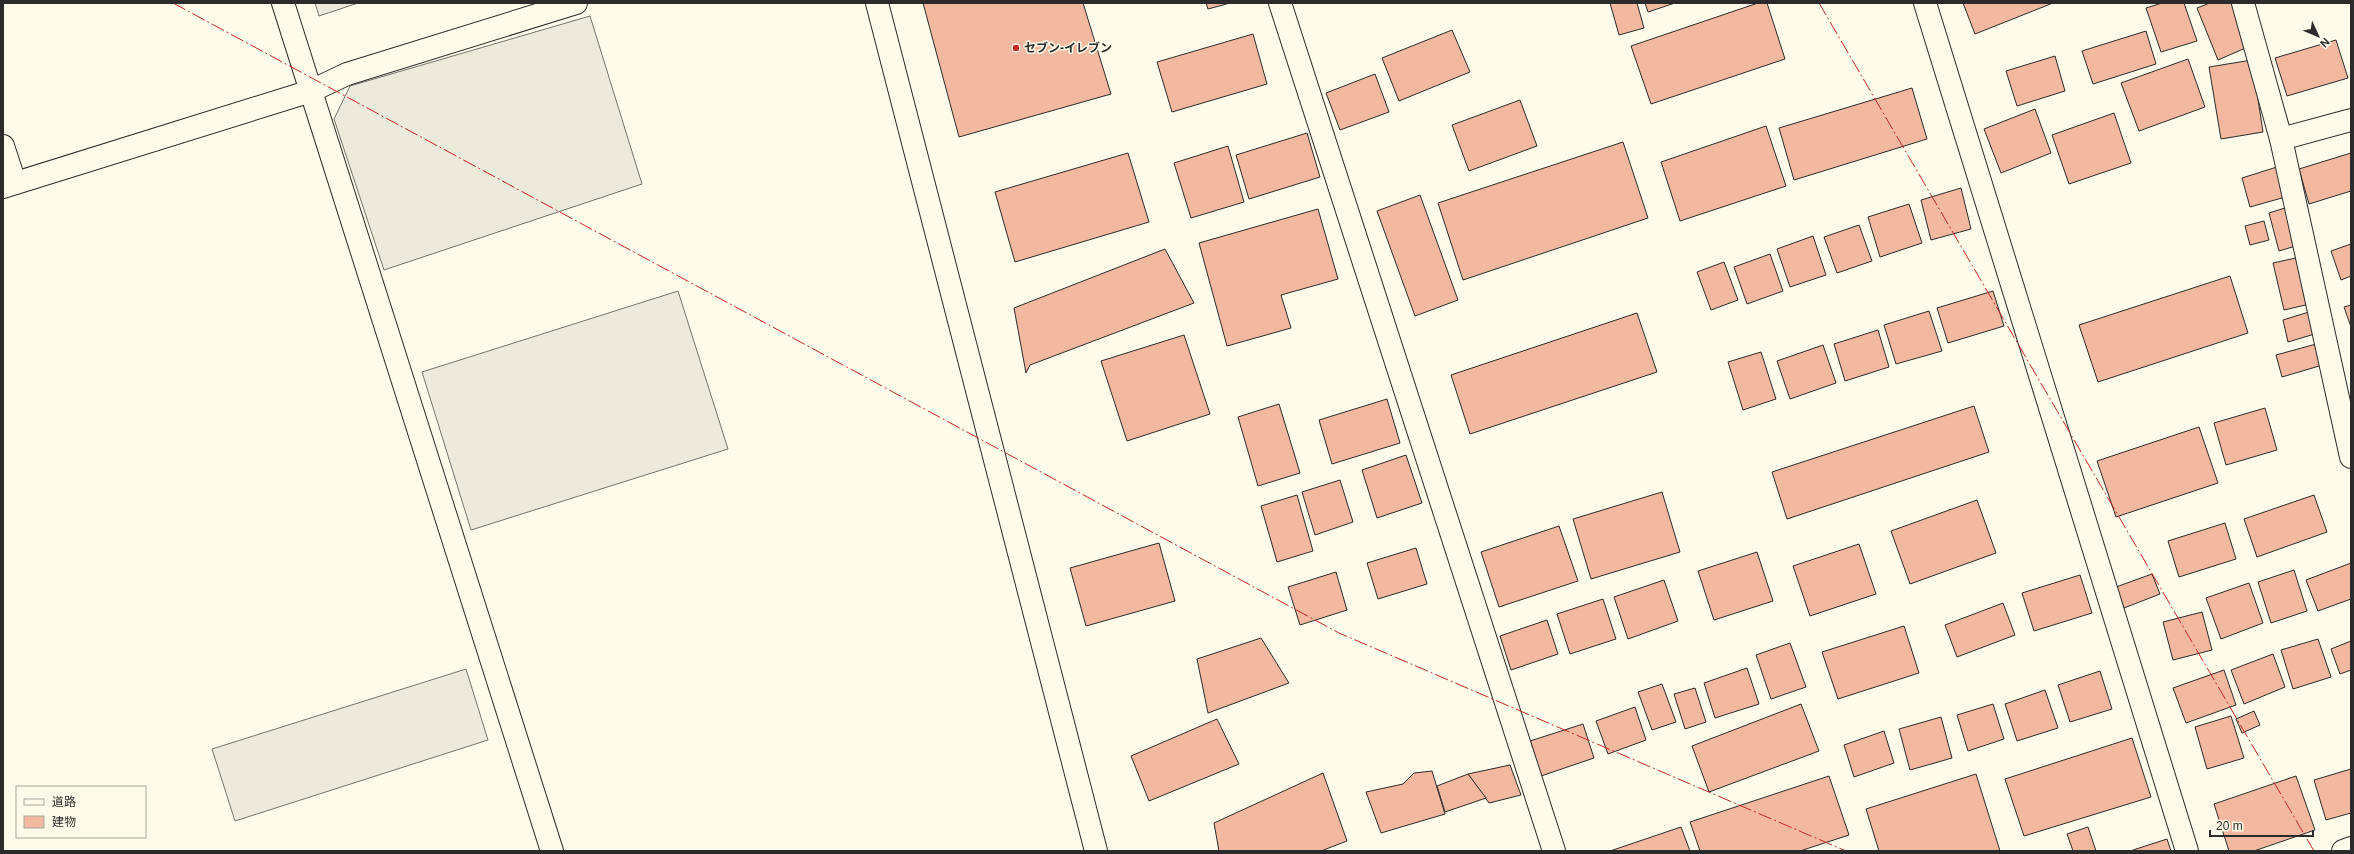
<svg xmlns="http://www.w3.org/2000/svg" width="2354" height="854" viewBox="0 0 2354 854" font-family="Arial,'Noto Sans JP',sans-serif">
<style>
.parking{fill:#eceadb;stroke:#74746e}
.building{fill:#f2b8a0;stroke:#2b2b2b}
.lines{fill:none;stroke-linecap:round;stroke-linejoin:round}
.street-casing{stroke:#2b2b2b;stroke-width:24}
.secondary-casing{stroke:#2b2b2b;stroke-width:24}
.street{stroke:#fdfbea;stroke-width:22}
.secondary{stroke:#fdfbea;stroke-width:22}
.power{stroke:#c62828;stroke-width:1;stroke-dasharray:14 3 2 3;stroke-linecap:butt}
.poi-dot{fill:#c62828;stroke:#fdfbea;stroke-width:1.5}
.labels{text-anchor:middle;dominant-baseline:central;stroke-width:3;stroke-linejoin:round;paint-order:stroke}
.poi-label{font-size:12px;font-weight:bold;fill:#2b2b2b;stroke:#fdfbea;text-anchor:start}
</style>
<rect width="100%" height="100%" fill="#fdfbea"/>
<g class="parking">
<polygon points="315,3 358,3 319,16"/>
<polygon points="590,16 642,184 384,270 334,119 350,86"/>
<polygon points="678,291 728,449 471,530 422,372"/>
<polygon points="466,669 488,740 235,821 212,749"/>
</g>
<g class="building">
<polygon points="923,3 1083,3 1111,94 959,137"/>
<polygon points="1206,3 1230,3 1208,9"/>
<polygon points="1610,3 1637,3 1644,28 1619,35"/>
<polygon points="1645,3 1675,3 1648,12"/>
<polygon points="1758,3 1767,3 1785,59 1651,104 1631,46"/>
<polygon points="1963,3 2053,3 1975,34"/>
<polygon points="2162,3 2184,3 2197,41 2161,52 2146,8"/>
<polygon points="2210,3 2233,3 2250,46 2218,60 2197,8"/>
<polygon points="1452,30 1470,72 1399,101 1382,58"/>
<polygon points="2146,31 2156,64 2093,84 2082,51"/>
<polygon points="1253,34 1267,84 1172,112 1157,62"/>
<polygon points="2336,40 2348,78 2287,96 2275,58"/>
<polygon points="2055,56 2065,91 2017,106 2006,71"/>
<polygon points="2188,59 2205,107 2139,131 2121,83"/>
<polygon points="2252,60 2263,132 2221,139 2209,67"/>
<polygon points="1375,74 1389,112 1340,130 1326,93"/>
<polygon points="1912,88 1927,139 1794,180 1779,128"/>
<polygon points="1520,100 1537,146 1469,171 1452,125"/>
<polygon points="2035,109 2051,153 2001,173 1984,129"/>
<polygon points="2114,113 2131,163 2069,184 2052,135"/>
<polygon points="1766,126 1786,186 1680,221 1661,162"/>
<polygon points="1307,133 1320,177 1249,199 1236,155"/>
<polygon points="1623,142 1648,218 1463,280 1438,203"/>
<polygon points="1228,146 1244,202 1191,218 1174,163"/>
<polygon points="1128,153 1149,222 1015,262 995,192"/>
<polygon points="2351,153 2351,191 2309,204 2299,169"/>
<polygon points="2280,166 2289,196 2250,207 2242,178"/>
<polygon points="1961,188 1971,229 1931,240 1921,200"/>
<polygon points="1420,195 1458,300 1415,316 1377,211"/>
<polygon points="1909,204 1922,243 1880,257 1868,217"/>
<polygon points="2288,207 2299,245 2279,251 2269,213"/>
<polygon points="1318,209 1338,279 1281,295 1291,328 1227,346 1199,243"/>
<polygon points="2264,221 2269,240 2250,245 2245,226"/>
<polygon points="1859,225 1872,261 1837,273 1824,237"/>
<polygon points="1813,236 1826,275 1790,287 1777,249"/>
<polygon points="2351,244 2351,276 2341,280 2331,251"/>
<polygon points="1165,249 1194,303 1030,365 1026,373 1014,308"/>
<polygon points="1770,254 1783,291 1747,304 1734,267"/>
<polygon points="2300,257 2310,304 2284,310 2273,263"/>
<polygon points="1724,262 1738,300 1711,310 1697,272"/>
<polygon points="2230,276 2248,333 2098,382 2079,325"/>
<polygon points="1993,291 2004,326 1948,343 1937,308"/>
<polygon points="2351,305 2351,327 2344,307"/>
<polygon points="1929,311 1942,351 1896,364 1884,325"/>
<polygon points="2312,311 2318,333 2288,342 2283,320"/>
<polygon points="1637,313 1657,372 1470,434 1451,375"/>
<polygon points="1878,330 1889,367 1845,381 1834,344"/>
<polygon points="1184,335 1210,414 1127,441 1101,361"/>
<polygon points="2320,343 2326,364 2282,377 2276,355"/>
<polygon points="1823,345 1836,383 1790,399 1777,361"/>
<polygon points="1761,352 1776,399 1743,410 1728,362"/>
<polygon points="1387,399 1400,443 1332,464 1319,420"/>
<polygon points="1279,404 1300,473 1258,486 1238,417"/>
<polygon points="1974,406 1989,452 1787,519 1772,472"/>
<polygon points="2265,408 2277,450 2226,465 2214,423"/>
<polygon points="2199,427 2218,483 2116,517 2097,461"/>
<polygon points="1406,455 1422,503 1377,518 1362,470"/>
<polygon points="1340,480 1353,522 1315,535 1302,492"/>
<polygon points="1662,492 1680,552 1591,579 1573,519"/>
<polygon points="1297,495 1313,551 1277,562 1261,506"/>
<polygon points="2314,495 2327,532 2257,557 2244,519"/>
<polygon points="1977,500 1996,553 1910,584 1891,531"/>
<polygon points="2225,523 2236,559 2179,577 2168,541"/>
<polygon points="1559,526 1578,581 1499,607 1481,552"/>
<polygon points="1159,543 1175,601 1086,626 1070,568"/>
<polygon points="1859,544 1876,594 1810,616 1793,566"/>
<polygon points="1416,548 1427,584 1378,599 1367,563"/>
<polygon points="1757,552 1773,601 1714,620 1698,571"/>
<polygon points="2351,563 2351,599 2318,611 2306,580"/>
<polygon points="2294,570 2307,611 2271,623 2258,582"/>
<polygon points="1336,572 1347,610 1300,625 1288,587"/>
<polygon points="2152,574 2160,594 2124,608 2116,587"/>
<polygon points="2080,575 2092,613 2034,631 2022,593"/>
<polygon points="1664,580 1678,621 1628,639 1614,597"/>
<polygon points="2249,583 2263,623 2221,639 2206,598"/>
<polygon points="1603,599 1616,639 1570,654 1557,614"/>
<polygon points="2003,603 2015,635 1957,657 1945,625"/>
<polygon points="2202,612 2212,650 2173,660 2163,622"/>
<polygon points="1547,620 1558,654 1511,670 1500,636"/>
<polygon points="1904,626 1919,673 1838,699 1822,652"/>
<polygon points="1261,638 1289,683 1208,713 1197,659"/>
<polygon points="2318,639 2331,677 2293,689 2281,650"/>
<polygon points="2351,641 2351,670 2340,674 2331,649"/>
<polygon points="1790,643 1806,687 1771,699 1756,655"/>
<polygon points="2273,654 2285,687 2244,704 2231,670"/>
<polygon points="1747,668 1759,704 1715,718 1704,683"/>
<polygon points="2224,670 2236,705 2186,723 2173,688"/>
<polygon points="2100,671 2112,709 2070,722 2058,685"/>
<polygon points="1662,684 1676,722 1652,730 1638,692"/>
<polygon points="1695,688 1706,722 1685,729 1674,694"/>
<polygon points="2045,690 2058,728 2017,741 2005,704"/>
<polygon points="1801,704 1819,751 1709,792 1692,746"/>
<polygon points="1993,704 2004,739 1968,751 1957,715"/>
<polygon points="1635,707 1646,740 1608,754 1596,721"/>
<polygon points="2254,711 2260,725 2242,733 2236,719"/>
<polygon points="2231,716 2244,758 2207,769 2195,727"/>
<polygon points="1941,717 1952,758 1910,770 1899,729"/>
<polygon points="1217,719 1239,764 1149,801 1131,756"/>
<polygon points="1583,724 1594,758 1541,776 1530,741"/>
<polygon points="1884,731 1894,763 1854,777 1844,745"/>
<polygon points="2132,738 2151,797 2024,836 2005,779"/>
<polygon points="1510,765 1521,795 1489,803 1468,774"/>
<polygon points="2351,769 2351,813 2326,820 2314,780"/>
<polygon points="1432,771 1445,814 1381,833 1366,792 1403,784 1414,773"/>
<polygon points="1323,773 1347,841 1321,851 1219,851 1214,823"/>
<polygon points="1468,774 1486,798 1445,812 1437,786"/>
<polygon points="1976,774 2000,851 1879,851 1866,809"/>
<polygon points="1829,776 1849,835 1800,851 1700,851 1690,822"/>
<polygon points="2296,776 2315,830 2254,851 2229,851 2214,804"/>
<polygon points="1681,827 1690,851 1610,851"/>
<polygon points="2088,827 2096,851 2073,851 2067,834"/>
<polygon points="2167,839 2171,851 2130,851"/>
</g>
<g class="lines">
<defs>
<g id="street">
<polyline points="283,3 552,851"/>
<polyline points="1280,3 1554,851"/>
<polyline points="1925,3 2187,851"/>
<polyline points="2243,3 2281,139 2351,457"/>
<polyline points="2281,139 2351,120"/>
<polyline points="3,146 15,183"/>
<polyline points="3,187 311,91 347,74 576,3"/>
<polyline points="2343,851 2351,848"/>
</g>
<polyline id="secondary" points="877,3 1096,851"/>
</defs>
<use href="#street" class="street-casing"/>
<use href="#secondary" class="secondary-casing"/>
<use href="#street" class="street"/>
<use href="#secondary" class="secondary"/>
<g class="power">
<polyline points="173,3 1339,633 1846,851"/>
<polyline points="1819,3 2314,851"/>
</g>
</g>
<circle class="poi-dot" cx="1016" cy="48" r="4"/>
<g class="labels">
<g class="poi-label">
<text x="1024" y="48">セブン-イレブン</text>
</g>
</g>
<rect width="2354" height="854" fill="none" stroke="#2b2b2b" stroke-width="8"/>
<rect x="16" y="786" width="130" height="52" fill="#fdfbea" stroke="#a9a89e"/>
<rect x="24" y="799" width="20" height="6" fill="#fdfbea" stroke="#a9a89e"/>
<text x="52" y="806" font-size="12" fill="#2b2b2b">道路</text>
<rect x="24" y="816" width="20" height="12" fill="#f2b8a0" stroke="#a9a89e"/>
<text x="52" y="826" font-size="12" fill="#2b2b2b">建物</text>
<g transform="translate(2318 36) rotate(134)" stroke="#fdfbea" stroke-width="3" paint-order="stroke">
<path d="M0-3L7 15L0 10L-7 15Z" fill="#2b2b2b"/>
<text y="-6" font-size="11" font-weight="bold" text-anchor="middle" fill="#2b2b2b">N</text>
</g>
<path d="M2210 830v6h103v-6" fill="none" stroke="#2b2b2b" stroke-width="2"/>
<text x="2216" y="830" font-size="12" fill="#2b2b2b" stroke="#fdfbea" stroke-width="3" paint-order="stroke">20 m</text>
</svg>
